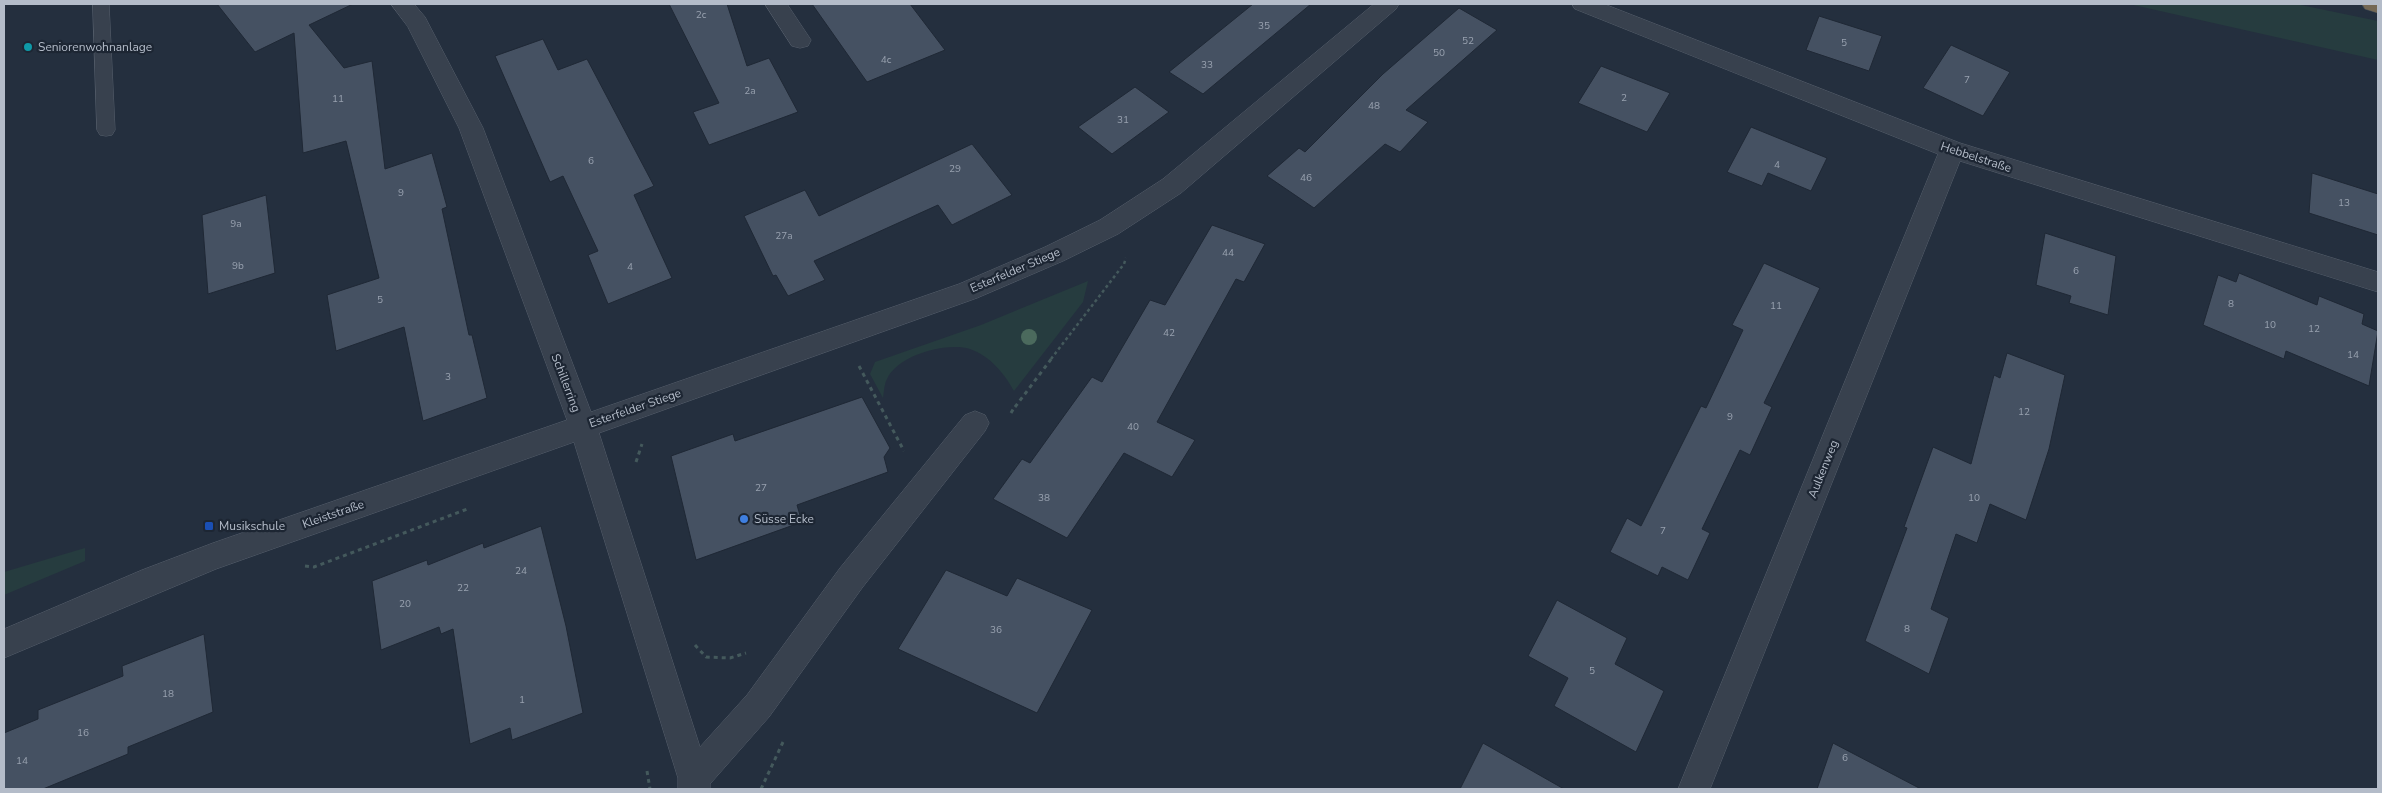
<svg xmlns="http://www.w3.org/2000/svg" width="2382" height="793" viewBox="0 0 2382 793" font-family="'Nunito Sans',sans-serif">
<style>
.green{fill:#263c3f}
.building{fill:#455162;stroke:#1f2835}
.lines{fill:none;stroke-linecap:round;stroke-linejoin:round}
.lane-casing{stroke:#565f6c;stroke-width:1}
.street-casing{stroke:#565f6c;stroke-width:1}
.highway-casing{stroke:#434c59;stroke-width:1}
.path-far1{stroke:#44595c;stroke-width:2.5;stroke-dasharray:3 3;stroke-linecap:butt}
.path{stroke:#44595c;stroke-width:3;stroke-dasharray:4 4;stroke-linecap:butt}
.lane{fill:#38414e;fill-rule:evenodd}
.street{fill:#38414e;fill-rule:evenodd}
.highway{fill:#746855;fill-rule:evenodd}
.tree{fill:#4b6a5d}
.culture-dot{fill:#0f9aa8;stroke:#1d2633;stroke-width:2}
.shop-dot{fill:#3f7fe0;stroke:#1d2633;stroke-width:2}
.transit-dot{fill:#1a4fb4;stroke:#1d2633;stroke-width:2}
.labels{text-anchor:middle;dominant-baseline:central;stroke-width:4.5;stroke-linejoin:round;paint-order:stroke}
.number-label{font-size:10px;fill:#98a1af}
.poi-label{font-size:12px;fill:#b4bcc9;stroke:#1d2633;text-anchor:start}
.street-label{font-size:12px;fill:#b4bcc9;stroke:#1d2633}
</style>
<rect width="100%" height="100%" fill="#242f3e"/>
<g class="green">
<polygon points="2129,4 2296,4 2378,21 2378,60"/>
<path d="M1088,281l-5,21 -69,89c-10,-18 -24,-35 -44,-42 -24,-7 -72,6 -83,30 -3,5 -3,14 -4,19l-13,-24 5,-12 106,-37z"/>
<polygon points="85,548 85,561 4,595 4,572"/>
</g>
<g class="building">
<polygon points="217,4 353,4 309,25 344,68 372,61 385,169 432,153 447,207 442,209 469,335 472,335 487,398 423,421 404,327 336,351 327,295 379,278 346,141 303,153 294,33 255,52"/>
<polygon points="669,4 727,4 747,66 769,58 798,112 709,145 693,112 719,103"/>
<polygon points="812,4 910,4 945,50 867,82"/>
<polygon points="1253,4 1311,4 1203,94 1169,72"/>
<polygon points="1459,8 1497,30 1406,110 1428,122 1400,152 1385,144 1314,208 1267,176 1299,148 1305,152 1383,74"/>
<polygon points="1819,16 1882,36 1869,71 1806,50"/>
<polygon points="543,39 558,70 587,59 654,186 634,195 672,278 608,304 588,255 598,251 563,176 550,182 495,56"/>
<polygon points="1951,45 2010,72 1983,116 1923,88"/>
<polygon points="1601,66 1670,93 1647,132 1578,103"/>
<polygon points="1135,87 1169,112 1112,154 1078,127"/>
<polygon points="1751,127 1827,158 1811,191 1768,173 1762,186 1727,172"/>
<polygon points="972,144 1012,195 952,225 938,205 814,261 825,280 788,296 776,275 773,276 744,216 805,190 819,216"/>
<polygon points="2312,173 2378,194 2378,235 2309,213"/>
<polygon points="266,195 275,273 208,294 202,215"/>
<polygon points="1212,225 1265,244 1244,282 1236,279 1157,422 1195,440 1172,477 1124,453 1067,538 993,499 1022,459 1030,463 1092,377 1102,382 1150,300 1165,305"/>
<polygon points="2045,233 2116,256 2108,315 2069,303 2071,296 2036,285"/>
<polygon points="1764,263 1820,288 1764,403 1772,407 1750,455 1740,450 1702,529 1710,533 1688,580 1662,567 1658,576 1610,552 1627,518 1641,526 1701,406 1706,408 1743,330 1732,325"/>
<polygon points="2239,273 2317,305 2319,296 2364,314 2362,324 2378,331 2369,386 2286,351 2284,359 2203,325 2218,275 2236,282"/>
<polygon points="2007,353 2065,375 2049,449 2026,520 1990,504 1977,543 1956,534 1931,609 1949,618 1929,674 1865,641 1907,528 1904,527 1933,447 1971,464 1994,375 2000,378"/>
<polygon points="862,397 890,448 884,457 888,472 797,505 802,522 696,560 671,456 733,434 735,441"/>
<polygon points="541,526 566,626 583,713 512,740 510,728 470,744 453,629 441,634 439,627 381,650 372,581 427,560 428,565 483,543 484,548"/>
<polygon points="946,570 1007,596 1017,578 1092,610 1037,713 898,649"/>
<polygon points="1557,600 1627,638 1615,664 1664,691 1636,752 1554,706 1568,678 1528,656"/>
<polygon points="204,634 213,712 128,747 128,754 43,789 4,789 4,733 38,719 38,710 123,676 122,666"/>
<polygon points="1483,743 1564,789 1460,789"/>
<polygon points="1833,743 1921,789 1817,789"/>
</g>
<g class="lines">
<defs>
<polygon id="lane" points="93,4 109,4 115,130 112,135 106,136 100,135 97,130"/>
<g id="street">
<polygon points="391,4 414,4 425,17 483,128 591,412 959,284 1045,247 1100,220 1163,179 1374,4 1399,4 1396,9 1181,193 1118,234 1063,261 977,298 599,433 700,747 747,695 840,568 965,415 975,411 985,415 989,423 985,431 862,588 769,717 710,784 710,789 678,789 678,778 574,442 216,569 4,658 4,629 142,570 213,543 567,420 459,128 408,27"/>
<polygon points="765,4 787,4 811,40 808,46 800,48 792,46"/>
<polygon points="1572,4 1604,4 1960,143 2378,272 2378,292 1960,161 1710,789 1678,789 1938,154 1575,9"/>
</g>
<polygon id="highway" points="2362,4 2378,4 2378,13 2365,9"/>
</defs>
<use href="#lane" class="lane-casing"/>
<use href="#street" class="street-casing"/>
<use href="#highway" class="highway-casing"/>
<polyline class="path-far1" points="1051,359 1124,264 1126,258"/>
<g class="path">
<polyline points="859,366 904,451"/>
<polyline points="1015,407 1052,358"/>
<polyline points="1011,413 1015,406"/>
<polyline points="636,462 642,444"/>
<polyline points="305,566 314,567 470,508"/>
<polyline points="695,645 706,657 730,658 746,653"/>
<polyline points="647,771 650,789"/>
<polyline points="761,789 783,742"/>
</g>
<use href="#lane" class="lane"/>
<use href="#street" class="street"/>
<use href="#highway" class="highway"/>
</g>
<circle class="tree" cx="1029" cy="337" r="8"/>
<circle class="culture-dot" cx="28" cy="47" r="5"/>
<circle class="shop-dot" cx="744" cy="519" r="5"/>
<rect class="transit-dot" x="204" y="521" width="10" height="10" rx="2.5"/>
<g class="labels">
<g class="number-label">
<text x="701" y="15">2c</text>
<text x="1264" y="26">35</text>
<text x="1468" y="41">52</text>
<text x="1844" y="43">5</text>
<text x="1439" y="53">50</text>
<text x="886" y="60">4c</text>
<text x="1207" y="65">33</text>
<text x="1967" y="80">7</text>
<text x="750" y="91">2a</text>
<text x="1624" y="98">2</text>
<text x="338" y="99">11</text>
<text x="1374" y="106">48</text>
<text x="1123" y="120">31</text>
<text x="591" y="161">6</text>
<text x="1777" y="165">4</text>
<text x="955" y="169">29</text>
<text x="1306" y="178">46</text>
<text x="401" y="193">9</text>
<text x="2344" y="203">13</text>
<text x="236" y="224">9a</text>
<text x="784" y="236">27a</text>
<text x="1228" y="253">44</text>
<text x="238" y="266">9b</text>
<text x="630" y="267">4</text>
<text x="2076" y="271">6</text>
<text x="380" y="300">5</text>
<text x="2231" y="304">8</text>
<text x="1776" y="306">11</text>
<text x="2270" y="325">10</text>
<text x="2314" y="329">12</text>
<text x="1169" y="333">42</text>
<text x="2353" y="355">14</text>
<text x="448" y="377">3</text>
<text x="2024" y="412">12</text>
<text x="1730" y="417">9</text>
<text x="1133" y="427">40</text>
<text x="761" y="488">27</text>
<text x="1044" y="498">38</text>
<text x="1974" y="498">10</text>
<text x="1663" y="531">7</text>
<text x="521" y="571">24</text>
<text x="463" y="588">22</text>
<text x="405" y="604">20</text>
<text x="1907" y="629">8</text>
<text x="996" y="630">36</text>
<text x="1592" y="671">5</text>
<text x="168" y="694">18</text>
<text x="522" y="700">1</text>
<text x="83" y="733">16</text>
<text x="1845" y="758">6</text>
<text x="22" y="761">14</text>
</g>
<g class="poi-label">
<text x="38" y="47">Seniorenwohnanlage</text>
<text x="754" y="519">Süsse Ecke</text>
<text x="219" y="526">Musikschule</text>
</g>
<g class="street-label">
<text transform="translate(1976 157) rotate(18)">Hebbelstraße</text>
<text transform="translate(1015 270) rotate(-23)">Esterfelder Stiege</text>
<text transform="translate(566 383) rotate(69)">Schillerring</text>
<text transform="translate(635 408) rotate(-19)">Esterfelder Stiege</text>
<text transform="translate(1823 469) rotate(-68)">Aulkenweg</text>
<text transform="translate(333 514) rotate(-19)">Kleiststraße</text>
</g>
</g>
<rect width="2382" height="793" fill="none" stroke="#b4bcc9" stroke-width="10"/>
</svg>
